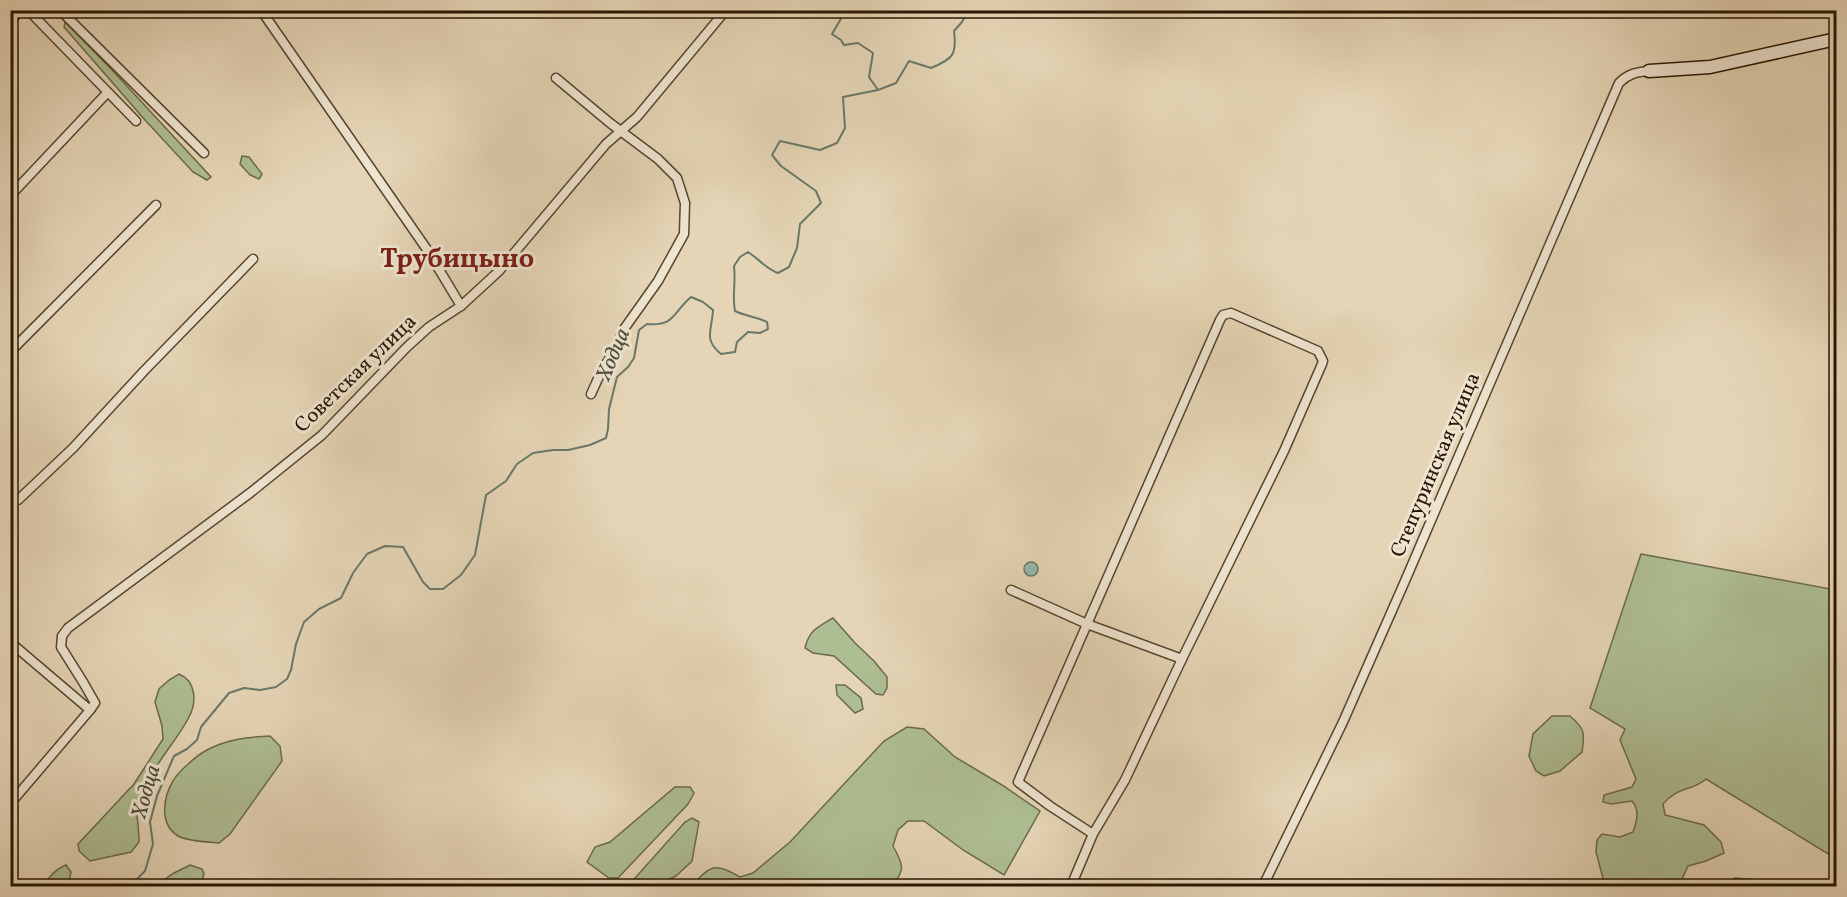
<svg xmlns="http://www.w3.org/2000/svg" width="1847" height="897" viewBox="0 0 1847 897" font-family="Vollkorn,serif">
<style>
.green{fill:#aebe93;stroke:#6b6a4a;stroke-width:1.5}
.water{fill:#96b9ad;stroke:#6a7869;stroke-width:1.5}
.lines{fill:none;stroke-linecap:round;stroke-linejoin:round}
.stream{stroke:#6a7869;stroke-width:2}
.street-casing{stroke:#57462f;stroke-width:11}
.secondary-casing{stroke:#281602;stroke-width:15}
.street{stroke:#eee4d0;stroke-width:8}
.secondary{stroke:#eee4d0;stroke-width:12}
.labels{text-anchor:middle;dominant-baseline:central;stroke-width:6;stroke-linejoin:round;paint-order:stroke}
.street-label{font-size:21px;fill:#281602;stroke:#eee4d0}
.water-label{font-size:22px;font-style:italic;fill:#4e4f3e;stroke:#eee4d0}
.district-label{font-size:27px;font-weight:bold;fill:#7a1f14;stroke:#eee4d0}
</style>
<rect width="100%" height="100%" fill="#e5d5b6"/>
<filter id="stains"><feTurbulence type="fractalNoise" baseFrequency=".00333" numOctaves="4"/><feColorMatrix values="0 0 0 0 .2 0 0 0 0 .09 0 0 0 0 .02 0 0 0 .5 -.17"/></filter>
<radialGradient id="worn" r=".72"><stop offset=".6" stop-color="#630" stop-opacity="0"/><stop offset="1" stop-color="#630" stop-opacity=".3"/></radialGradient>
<g class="green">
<polygon points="65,22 112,70 211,177 207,180 193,172 145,120 64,27"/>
<polygon points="242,156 249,157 262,174 259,179 250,175 240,164"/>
<path d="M1641,554l195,36v296h-9l8,-28 -129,-79c-13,12 -28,7 -43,25l2,11 39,10 17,17 3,11 -18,8 -18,5 -9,20h-74l-9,-34 1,-12 5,-6 18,3 13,-5c4,-12 7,-21 -1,-31l-21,3 -8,-2 1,-7 28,-8 4,-8 -16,-39 5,-11 -35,-21z"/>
<path d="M833,618l22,25 19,18 13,16v11l-4,7 -7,-1 -42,-38 -21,-3 -8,-5c4,-18 13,-21 28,-30z"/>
<path d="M179,674c17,7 18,28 10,43 -12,24 -34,45 -44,71 -3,8 -8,19 -8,27 1,9 2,18 2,27l-8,10 -41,9 -11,-10 -1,-7 56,-60 29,-45 -1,-13 -7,-24 4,-13 10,-9z"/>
<polygon points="836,685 845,685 861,698 863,709 855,713 837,695"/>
<path d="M1552,716h18c15,13 15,17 12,36l-22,19 -16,5 -8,-5 -7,-15 4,-22z"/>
<path d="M907,727l17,2 31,28 47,28 38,26 -36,64 -41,-25 -39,-29h-16l-10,9 -5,16c10,18 13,24 -1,40h-200c18,-22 24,-23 48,-9l13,-4 37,-31 94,-101z"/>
<path d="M270,736l10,10 2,15 -52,73 -11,9c-11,-1 -33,-2 -41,-7 -19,-12 -15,-38 -5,-55 5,-9 24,-26 34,-31 20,-11 42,-13 63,-14z"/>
<polygon points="675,787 690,787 694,793 688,804 618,878 609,878 587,862 595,847 610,842"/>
<polygon points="692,818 699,822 692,861 676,876 665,881 665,886 628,886 685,822"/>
<path d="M66,865l5,7 -3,14h-24c5,-10 12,-17 22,-21z"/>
<polygon points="190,865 202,869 204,874 202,880 194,886 155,886 174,873"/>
<polygon points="1735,878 1758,880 1772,886 1721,886"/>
</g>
<circle class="water" cx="1031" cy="569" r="7"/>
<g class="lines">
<g class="stream">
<polyline points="840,10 842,17 832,34 841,40 844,45 858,43 873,53 869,77 878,90"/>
<path d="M130,886l15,-15 8,-27 -3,-22 7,-26 17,-40 13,-7 10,-9 4,-13 28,-34 15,-5 16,2 16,-3 11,-8 4,-9 5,-26 8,-22 15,-13 22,-11 12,-25 14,-19 18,-8 18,1 20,35 7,7h13l18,-14 14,-20 11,-60 20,-14 11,-17 16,-11 20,-3h15l22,-5 16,-7 2,-9 1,-20 8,-32 11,-10 6,-9 5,-28 8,-6c28,3 26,-12 44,-27l12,5 10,8c-1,21 -10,29 8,44l14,-2 2,-10 11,-10 12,1 8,-4 -1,-7c-10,-5 -22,-6 -32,-11 -3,-15 1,-30 -1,-45l6,-9 8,-5c10,6 18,17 30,21l11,-6 8,-19 3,-24 21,-21 -5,-12 -35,-25 -9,-11 8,-14 40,9 17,-7 8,-15 -2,-31 35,-7 18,-7 13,-22 22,7c22,-9 26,-13 23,-37l8,-9 6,-12"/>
</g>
<defs>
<g id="street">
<polyline points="28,10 136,121"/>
<polyline points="62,10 66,16 204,153"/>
<polyline points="10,24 19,10"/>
<polyline points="556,78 610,123 658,159 677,178 685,203 684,234 658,281 624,329 615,349 601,372 591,394"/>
<polyline points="10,196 107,93"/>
<polyline points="461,306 499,271 606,144 637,117 726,10"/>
<polyline points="10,352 156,205"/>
<polyline points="10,502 18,500 73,448 144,371 253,259"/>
<polyline points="1011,590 1087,624 1182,659"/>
<polyline points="10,642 90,710"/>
<polyline points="10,804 90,710 95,703 83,682 61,647 62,636 68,628 250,493 322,435 407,347 429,327 461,306 428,251 261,10"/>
<polyline points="1071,886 1093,834 1125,780 1182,659 1284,451 1322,364 1323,361 1318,351 1231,313 1223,315 1220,320 1018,782 1050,806 1093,834"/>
<path d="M1263,886l80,-164 62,-141 214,-498c9,-9 17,-11 30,-12"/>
</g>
<polyline id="secondary" points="1649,71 1710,67 1836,39"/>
</defs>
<use href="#street" class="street-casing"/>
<use href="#secondary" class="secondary-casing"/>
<use href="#street" class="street"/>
<use href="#secondary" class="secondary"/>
</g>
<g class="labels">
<g class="street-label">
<text transform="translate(356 374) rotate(-44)">Советская улица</text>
<text transform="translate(1436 465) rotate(-67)">Степуринская улица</text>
</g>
<g class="water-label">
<text transform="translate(614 355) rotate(-67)">Ходца</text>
<text transform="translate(147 792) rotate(-74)">Ходца</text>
</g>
<g class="district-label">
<text x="457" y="260">Трубицыно</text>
</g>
</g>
<rect width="1847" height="897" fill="none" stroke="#e5d5b6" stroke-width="36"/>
<rect x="12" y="12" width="1823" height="873" fill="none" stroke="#281602" stroke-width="3"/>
<rect x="18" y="18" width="1811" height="861" fill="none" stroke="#281602" stroke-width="1.5"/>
<rect width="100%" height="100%" filter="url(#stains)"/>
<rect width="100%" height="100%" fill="url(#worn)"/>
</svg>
